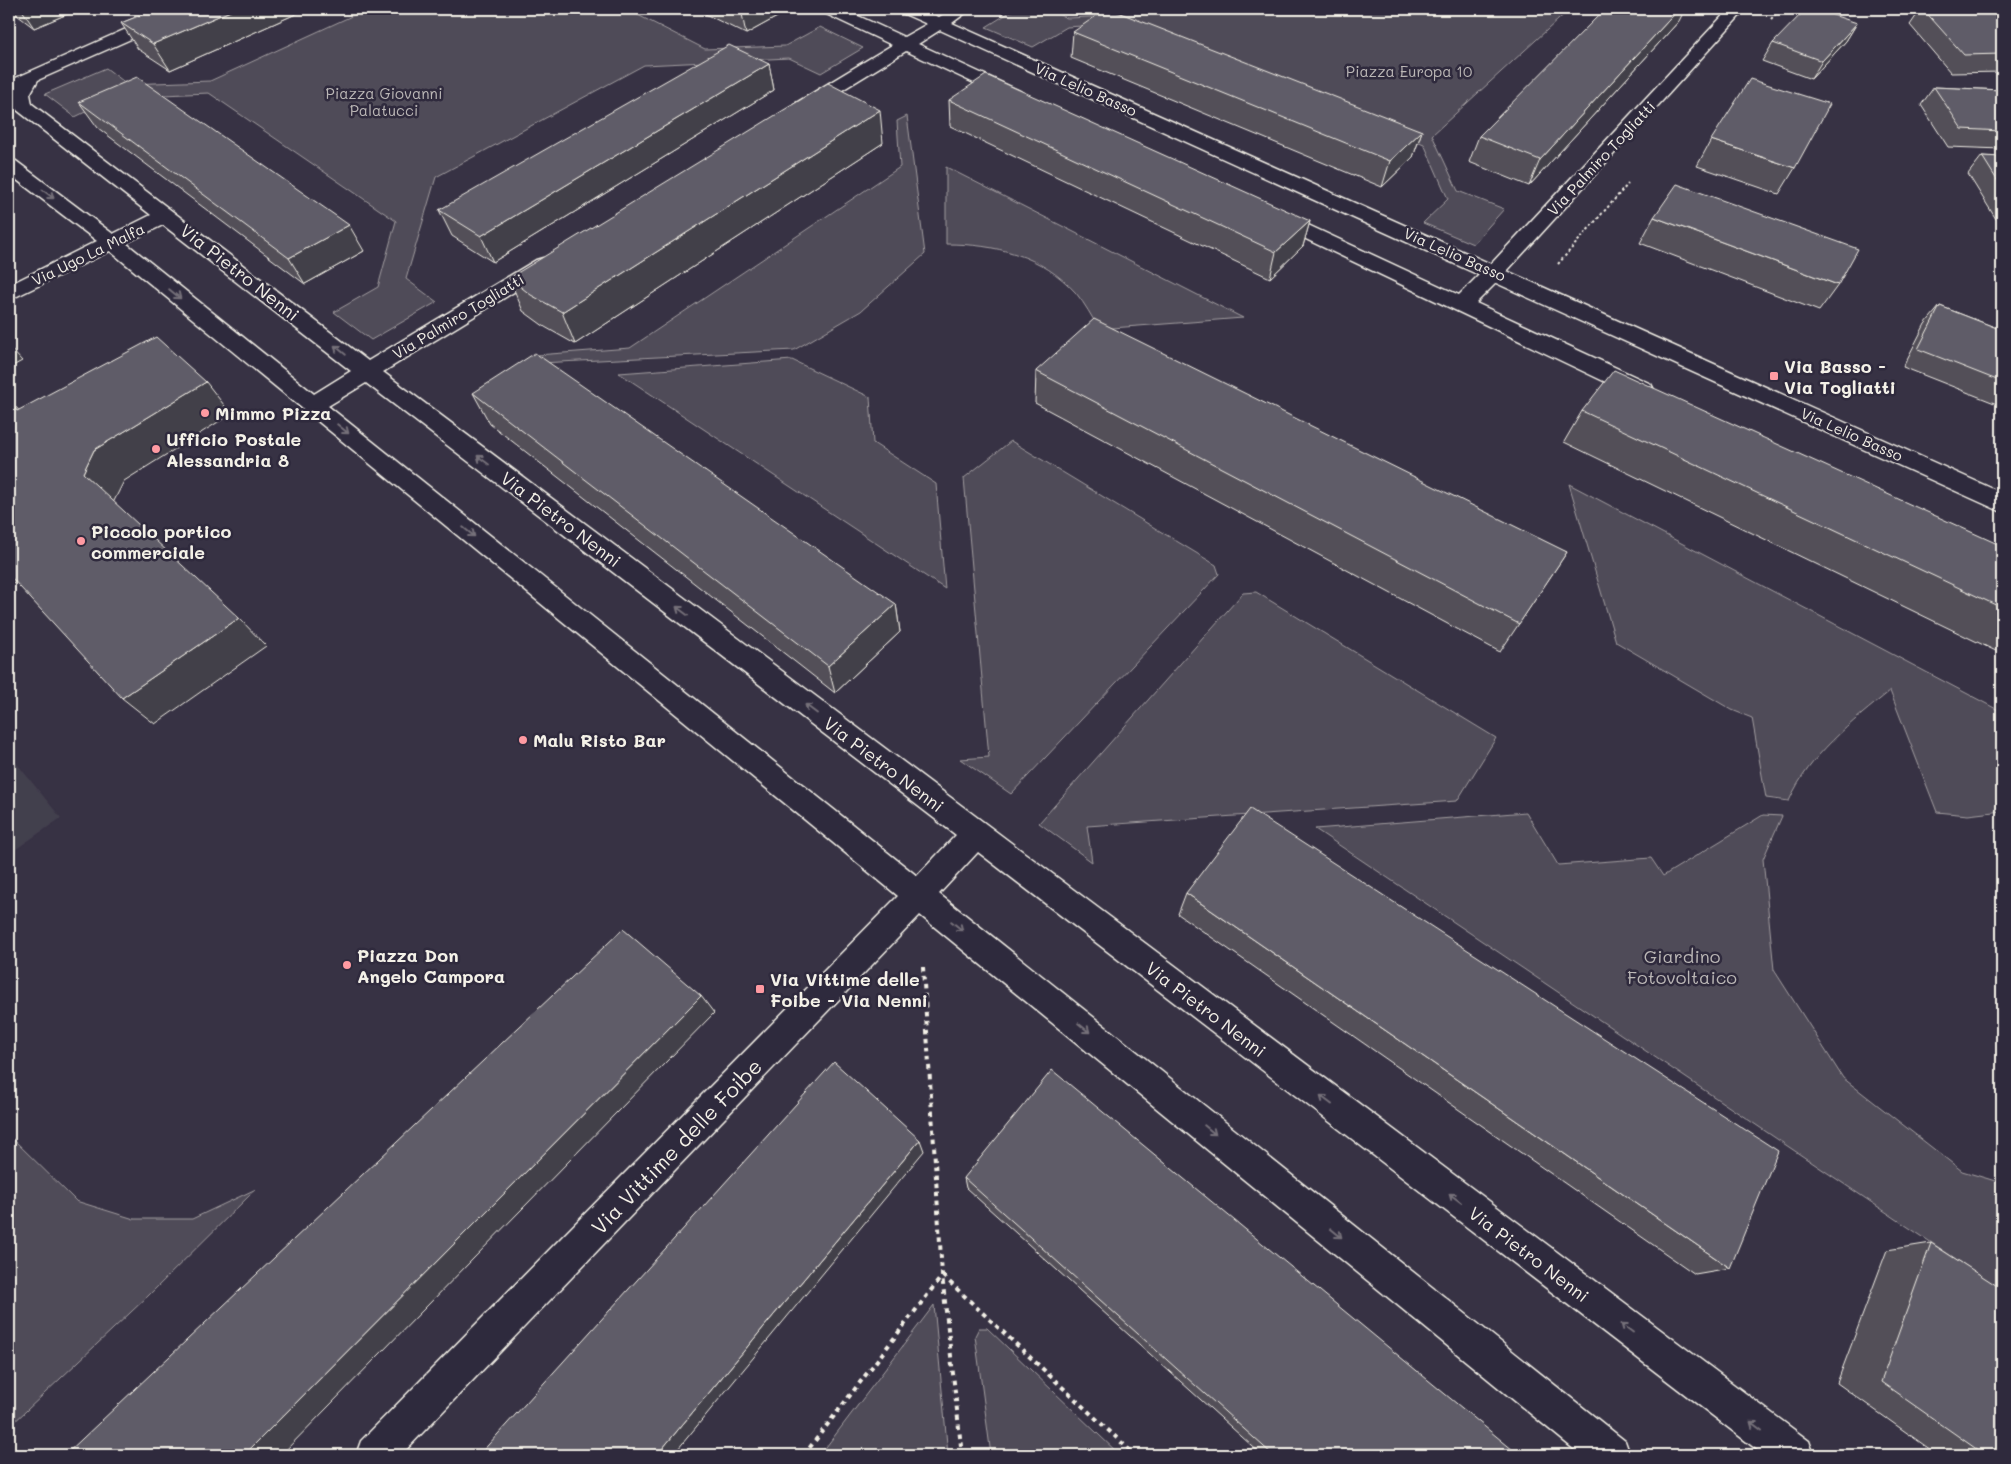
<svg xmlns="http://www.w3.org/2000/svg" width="2011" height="1464" viewBox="0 0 2011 1464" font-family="Mali,sans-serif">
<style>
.built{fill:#433f4e}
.green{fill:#504b59;stroke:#a29ea0}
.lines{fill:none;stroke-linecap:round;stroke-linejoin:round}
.minor-casing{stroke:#f4f1e8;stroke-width:3}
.path-far1{stroke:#f4f1e8;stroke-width:2;stroke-dasharray:2.5 2.5;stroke-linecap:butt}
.path{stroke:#f4f1e8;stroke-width:4;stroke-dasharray:4.5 4.5;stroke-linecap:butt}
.minor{fill:#2f2a3d;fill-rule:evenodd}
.wall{fill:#524f59;stroke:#f4f1e8}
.shaded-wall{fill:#424048;stroke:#f4f1e8}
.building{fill:#5f5c67;stroke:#f4f1e8}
.oneway{stroke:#747079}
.poi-dot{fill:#ff9aa2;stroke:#2f2a3d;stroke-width:2}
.labels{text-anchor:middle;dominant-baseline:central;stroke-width:5;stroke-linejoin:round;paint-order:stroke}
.far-park-label{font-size:15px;fill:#bbb7b6;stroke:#2f2a3d}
.far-street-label{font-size:15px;fill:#f4f1e8;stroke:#2f2a3d}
.street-label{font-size:18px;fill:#f4f1e8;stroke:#2f2a3d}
.poi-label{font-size:18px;font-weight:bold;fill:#f4f1e8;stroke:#2f2a3d;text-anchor:start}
.park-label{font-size:18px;fill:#bbb7b6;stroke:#2f2a3d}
.near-street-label{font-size:21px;fill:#f4f1e8;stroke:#2f2a3d}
</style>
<rect width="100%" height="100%" fill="#373244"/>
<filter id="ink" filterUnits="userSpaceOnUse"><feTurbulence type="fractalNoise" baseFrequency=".02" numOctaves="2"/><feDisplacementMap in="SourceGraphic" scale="10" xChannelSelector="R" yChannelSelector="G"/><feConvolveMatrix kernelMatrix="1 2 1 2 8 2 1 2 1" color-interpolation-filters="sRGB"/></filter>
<g filter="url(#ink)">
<polygon class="built" points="9,754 61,818 9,854"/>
<g class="green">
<polygon points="367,9 626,9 705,49 785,46 820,27 863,48 821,73 789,58 644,65 436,177 406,279 437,302 371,340 334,312 378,287 396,221 209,93 116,97 75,117 45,94 106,68 127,84 210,81"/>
<polygon points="1015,9 1046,9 1067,18 1139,15 1149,9 1570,9 1432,135 1458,191 1504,209 1473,244 1423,223 1448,199 1424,144 1125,23 1067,27 1033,47 986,27"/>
<polygon points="907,116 925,254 861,311 794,350 521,364 537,355 630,348 900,167 897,121"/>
<path d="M946,167l297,151 -144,11c-7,-12 -14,-25 -23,-36 -34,-38 -81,-49 -130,-49z"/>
<polygon points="792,360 870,397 873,443 936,484 945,589 619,373"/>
<polygon points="1011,441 1216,565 1219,574 1011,794 960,759 989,757 964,478"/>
<path d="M1569,484l433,228v99l-34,4 -31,-3 -47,-121c-38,31 -81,64 -101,110l-23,-3 -14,-80 -20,-8 -116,-68z"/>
<polygon points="1256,592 1496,738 1457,801 1087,826 1092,862 1039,823 1243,593"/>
<polygon points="1526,812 1558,865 1651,858 1663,876 1763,815 1782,816 1763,859 1774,970 1843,1078 1962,1171 2002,1183 2002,1290 1315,829"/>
<polygon points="12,1138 76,1201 134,1219 192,1219 256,1189 148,1296 9,1427 9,1141"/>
<polygon points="934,1305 948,1455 820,1455"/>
<polygon points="979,1328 987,1328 1120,1455 991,1455 976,1343 975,1336"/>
</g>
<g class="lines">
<defs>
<g id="minor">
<path d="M171,9h21l-2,4 -152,67 -8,14 2,10 336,257 168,-101 7,-2 7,2 3,5 -3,5 -167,102 1426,1069 5,14h-50l-786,-603 -39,42 686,547 5,14h-49l-661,-540 -519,540h-45l5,-14 537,-545 -788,-645 -101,49v-15l88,-44 -88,-67v-15l7,2 97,73 38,-19 -134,-105 -5,-16 3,-6 -5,-1 -1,-6zM163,225l188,146 -37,23 -188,-151zM366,383l590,452 -39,41 -589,-470z"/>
<polygon points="822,9 843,9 904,37 927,24 902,13 900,9 921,9 939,17 952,9 971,9 952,23 1491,264 1729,9 1746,9 1507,271 2002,493 2002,512 1496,283 1476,303 1651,384 1654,390 1651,396 1643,398 1635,396 1266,220 1263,216 1266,212 1273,210 1280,212 1459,295 1479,275 940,30 918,44 1020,91 1023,95 1020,99 1008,99 906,51 808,111 796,111 793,107 796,103 892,45 824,13"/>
</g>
</defs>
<use href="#minor" class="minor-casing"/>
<g class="path-far1">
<polyline points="1001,14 1010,9"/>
<polyline points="1771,19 1780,9"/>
<polyline points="1558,264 1628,184"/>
</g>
<g class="path">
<polyline points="923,967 942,1275 962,1455"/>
<polyline points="9,1141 12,1138"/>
<polyline points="943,1276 1135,1455"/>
<polyline points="804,1455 942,1276"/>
</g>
<use href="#minor" class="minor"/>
</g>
<g class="wall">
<polygon points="9,9 76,9 77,10 34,28"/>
<polygon points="156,9 307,9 170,70 138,49 121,23"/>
<polygon points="695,9 785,9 786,12 746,34"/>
<polygon points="1921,9 1994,9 2002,17 2002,72 1951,73 1910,25"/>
<polygon points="1679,21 1529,186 1469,162 1479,136"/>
<polygon points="1857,23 1846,41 1811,79 1762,61 1773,43"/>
<polygon points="1073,32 1422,131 1413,157 1382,187 1071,58"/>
<polygon points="769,64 774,90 493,262 452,236 439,210"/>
<polygon points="1934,87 2002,90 2002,149 1948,147 1921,105"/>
<polygon points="949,100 1310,221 1303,246 1270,278 950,126"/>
<polygon points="79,102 364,251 305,284 98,128"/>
<polygon points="1711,140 1795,168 1779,194 1697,166"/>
<polygon points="883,143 575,344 545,327 523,311 509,278"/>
<polygon points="1982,156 2002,157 2002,219 1996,219 1968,174"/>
<polygon points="1654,217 1838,285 1819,311 1640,243"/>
<polygon points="1940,306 2002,330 2002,406 1903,367 1925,324"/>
<polygon points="1036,371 1567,552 1500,652 1035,403"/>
<polygon points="473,393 896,604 900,632 835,693 490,424"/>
<polygon points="1582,411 2002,546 2002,654 1564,442"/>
<polygon points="1186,893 1730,1268 1695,1274 1178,914"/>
<polygon points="964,1178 1519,1455 1262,1455 966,1188"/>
<polygon points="1931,1243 2002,1455 1938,1455 1837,1383 1887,1250"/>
</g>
<g class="shaded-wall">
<polygon points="25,9 76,9 77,10 34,28 22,10"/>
<polygon points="235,9 307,9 170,70 153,44"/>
<polygon points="741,9 785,9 786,12 746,34"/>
<polygon points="1679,9 1685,9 1679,21 1529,186 1540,160"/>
<polygon points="1857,23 1846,41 1811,79 1822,61"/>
<polygon points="769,64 774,90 493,262 481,236"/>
<polygon points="880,110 883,143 575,344 562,312"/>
<polygon points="1422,131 1413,157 1382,187 1390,161"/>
<polygon points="1310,221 1303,246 1270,278 1276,252"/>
<polygon points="349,225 364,251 305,284 289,258"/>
<polygon points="9,347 22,361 9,368"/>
<polygon points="206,382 231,414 124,481 113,503 83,473 94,450"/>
<polygon points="9,400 37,429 17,411"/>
<polygon points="9,569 20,579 9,585"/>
<polygon points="896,604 900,632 835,693 828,666"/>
<polygon points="239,618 266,646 155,724 122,698"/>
<polygon points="701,996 714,1013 281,1455 244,1455"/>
<polygon points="920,1140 924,1151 673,1455 657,1455"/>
</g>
<g class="building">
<polygon points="156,9 235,9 153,44 121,23"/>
<polygon points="1106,9 1110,9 1422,131 1390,161 1073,32"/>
<polygon points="1605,9 1679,9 1540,160 1479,136"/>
<polygon points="1806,9 1815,9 1857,23 1822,61 1773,43"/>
<polygon points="1923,9 1994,9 2002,17 2002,54 1964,55"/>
<polygon points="729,45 769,64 481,236 439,210"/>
<polygon points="986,75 1310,221 1276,252 949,100"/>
<polygon points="137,77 349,225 289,258 79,102"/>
<polygon points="1750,79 1830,104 1795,168 1711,140"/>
<polygon points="828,83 880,110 562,312 531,295 509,278"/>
<polygon points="1934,87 2002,90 2002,131 1962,129"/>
<polygon points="1982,156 2002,157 2002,188"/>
<polygon points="1677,184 1858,249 1838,285 1654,217"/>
<polygon points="1940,306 2002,330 2002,382 1918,349"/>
<polygon points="1094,319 1567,552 1519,624 1036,371"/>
<polygon points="156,337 206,382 94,450 83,473 239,618 122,698 9,575 9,401 17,411"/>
<polygon points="535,353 896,604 828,666 473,393"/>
<polygon points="1614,370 2002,546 2002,608 1582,411"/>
<polygon points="1250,809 1778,1151 1730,1268 1186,893"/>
<polygon points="623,929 701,996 244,1455 65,1455"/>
<polygon points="834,1062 920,1140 657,1455 479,1455"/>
<polygon points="1052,1070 1519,1455 1273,1455 964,1178"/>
<polygon points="1931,1243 2002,1289 2002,1455 1985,1455 1881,1382"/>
</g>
<defs><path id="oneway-shaft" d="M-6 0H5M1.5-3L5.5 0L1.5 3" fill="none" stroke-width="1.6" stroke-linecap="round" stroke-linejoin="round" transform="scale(1.25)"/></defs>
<g class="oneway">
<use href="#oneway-shaft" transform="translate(48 194) rotate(37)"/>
<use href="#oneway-shaft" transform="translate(175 294) rotate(39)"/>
<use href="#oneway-shaft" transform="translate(340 350) rotate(-141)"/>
<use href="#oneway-shaft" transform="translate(343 429) rotate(39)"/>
<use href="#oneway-shaft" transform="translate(483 460) rotate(-143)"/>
<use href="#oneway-shaft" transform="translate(469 532) rotate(39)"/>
<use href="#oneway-shaft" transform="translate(682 611) rotate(-143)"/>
<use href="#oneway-shaft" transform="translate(811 709) rotate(-143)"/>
<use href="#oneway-shaft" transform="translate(957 926) rotate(39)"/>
<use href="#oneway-shaft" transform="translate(1084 1028) rotate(39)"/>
<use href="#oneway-shaft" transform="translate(1326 1100) rotate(-143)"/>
<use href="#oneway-shaft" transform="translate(1210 1130) rotate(39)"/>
<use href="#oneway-shaft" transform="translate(1455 1198) rotate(-143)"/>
<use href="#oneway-shaft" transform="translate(1336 1233) rotate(39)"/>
<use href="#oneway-shaft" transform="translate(1627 1328) rotate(-143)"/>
<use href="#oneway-shaft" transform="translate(1756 1426) rotate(-143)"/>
</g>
</g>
<g class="poi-dot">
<rect x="1769" y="371" width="10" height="10" rx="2.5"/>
<circle cx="205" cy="413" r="5"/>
<circle cx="156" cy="449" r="5"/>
<circle cx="81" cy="541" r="5"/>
<circle cx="523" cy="740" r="5"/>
<circle cx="347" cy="965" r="5"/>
<rect x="755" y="984" width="10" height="10" rx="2.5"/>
</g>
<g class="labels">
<g class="far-park-label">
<text x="1409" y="71">Piazza Europa 10</text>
<text x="384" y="93">Piazza Giovanni<tspan x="384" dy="17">Palatucci</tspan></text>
</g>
<g class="far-street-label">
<text transform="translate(1086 89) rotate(24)">Via Lelio Basso</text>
<text transform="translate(1601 158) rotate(-47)">Via Palmiro Togliatti</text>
<text transform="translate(88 254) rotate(-26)">Via Ugo La Malfa</text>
<text transform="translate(1455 254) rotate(24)">Via Lelio Basso</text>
<text transform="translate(458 316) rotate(-31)">Via Palmiro Togliatti</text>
<text transform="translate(1852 434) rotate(24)">Via Lelio Basso</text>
</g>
<g class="street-label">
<text transform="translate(240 272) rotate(38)">Via Pietro Nenni</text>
<text transform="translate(561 519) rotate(37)">Via Pietro Nenni</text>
<text transform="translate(884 764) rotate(37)">Via Pietro Nenni</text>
<text transform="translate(1206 1009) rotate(37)">Via Pietro Nenni</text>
<text transform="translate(1529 1254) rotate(37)">Via Pietro Nenni</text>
</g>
<g class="poi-label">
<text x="1784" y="366">Via Basso -<tspan x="1784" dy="21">Via Togliatti</tspan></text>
<text x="215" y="413">Mimmo Pizza</text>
<text x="166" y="439">Ufficio Postale<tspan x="166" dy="21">Alessandria 8</tspan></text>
<text x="91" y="531">Piccolo portico<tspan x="91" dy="21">commerciale</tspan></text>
<text x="533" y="740">Malu Risto Bar</text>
<text x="357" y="955">Piazza Don<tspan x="357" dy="21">Angelo Campora</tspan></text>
<text x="770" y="979">Via Vittime delle<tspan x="770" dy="21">Foibe - Via Nenni</tspan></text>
</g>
<g class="park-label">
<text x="1682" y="956">Giardino<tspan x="1682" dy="21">Fotovoltaico</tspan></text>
</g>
<g class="near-street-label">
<text transform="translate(676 1146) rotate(-46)">Via Vittime delle Foibe</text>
</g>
</g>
<rect width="2011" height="1464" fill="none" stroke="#2f2a3d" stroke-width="30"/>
<rect x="15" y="15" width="1981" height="1434" fill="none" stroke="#f4f1e8" stroke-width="2" filter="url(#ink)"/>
</svg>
